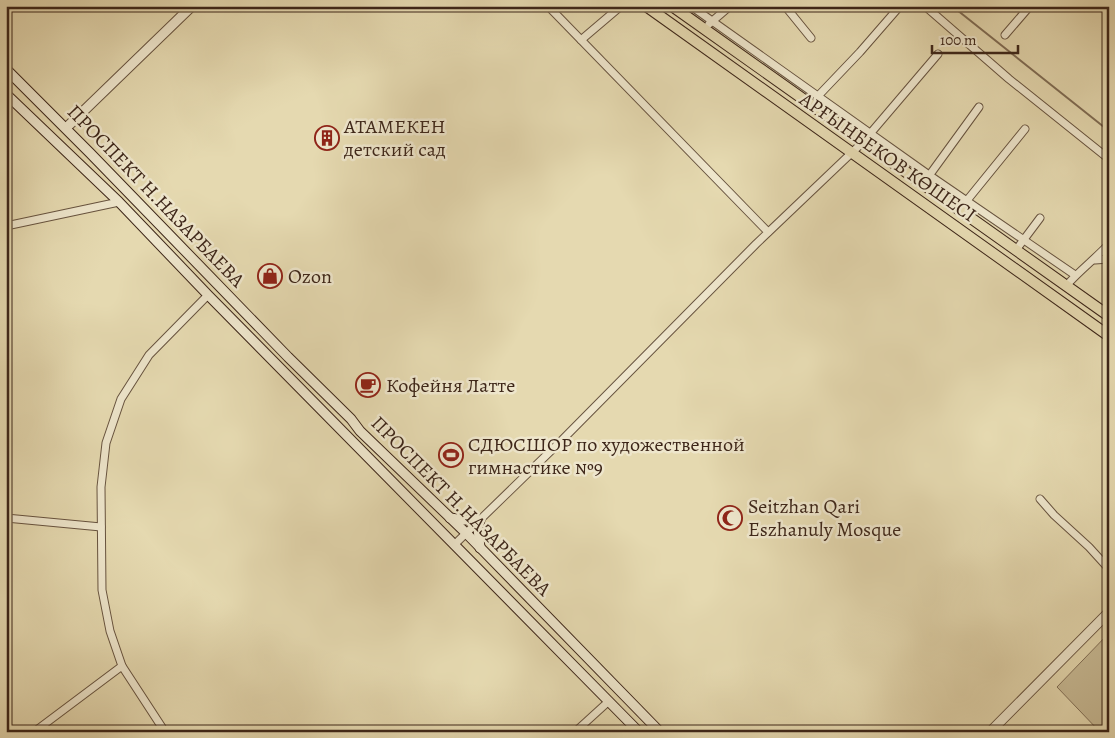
<svg xmlns="http://www.w3.org/2000/svg" width="1115" height="738" viewBox="0 0 1115 738" font-family="Alegreya,serif">
<style>
.green{fill:#c8bb96;stroke:#827058}
.lines{fill:none;stroke-linecap:round;stroke-linejoin:round}
.stream{stroke:#806d55;stroke-width:2}
.minor-casing{stroke:#67533f;stroke-width:9}
.tertiary-casing{stroke:#67533f;stroke-width:11}
.secondary-casing{stroke:#3d2619;stroke-width:11}
.primary-casing{stroke:#3d2619;stroke-width:12}
.minor{stroke:#eee6cc;stroke-width:7}
.tertiary{stroke:#eee6cc;stroke-width:9}
.secondary{stroke:#eee6cc;stroke-width:9}
.primary{stroke:#e5d9b0;stroke-width:10}
.labels{text-anchor:middle;dominant-baseline:central;stroke-width:5;stroke-linejoin:round;paint-order:stroke}
.poi-label{font-size:20px;fill:#3d2619;stroke:#eee6cc;text-anchor:start}
.street-label{font-size:20px;fill:#3d2619;stroke:#eee6cc}
</style>
<rect width="100%" height="100%" fill="#e5d9b0"/>
<filter id="stains"><feTurbulence type="fractalNoise" baseFrequency=".004" numOctaves="4"/><feColorMatrix values="0 0 0 0 .2 0 0 0 0 .09 0 0 0 0 .02 0 0 0 .5 -.17"/></filter>
<radialGradient id="worn" r=".72"><stop offset=".6" stop-color="#630" stop-opacity="0"/><stop offset="1" stop-color="#630" stop-opacity=".3"/></radialGradient>
<polygon class="green" points="1109,633 1109,732 1100,732 1057,687"/>
<g class="lines">
<polyline class="stream" points="952,6 1109,131"/>
<defs>
<g id="minor">
<polyline points="548,6 768,232"/>
<polyline points="691,6 929,175 1075,275"/>
<polyline points="785,6 811,38"/>
<polyline points="925,6 1009,79 1109,159"/>
<polyline points="709,24 730,6"/>
<polyline points="1005,35 1030,6"/>
<polyline points="581,40 621,6"/>
<polyline points="817,99 819,95 860,52 900,6"/>
<polyline points="923,184 979,107"/>
<polyline points="960,209 1025,129"/>
<polyline points="6,226 119,202"/>
<polyline points="1016,250 1040,218"/>
<polyline points="1095,260 1109,259"/>
<path d="M1066,286c13,-15 29,-27 43,-42"/>
<polyline points="1040,499 1054,515 1089,547 1109,569"/>
<polyline points="6,518 101,527"/>
<polyline points="454,545 562,440 756,244 863,142 938,54"/>
<polyline points="122,666 165,732"/>
<polyline points="34,732 122,666 110,631 102,590 101,487 106,443 121,399 149,355 208,295"/>
<polyline points="575,732 609,701"/>
</g>
<g id="tertiary">
<polyline points="66,128 192,6"/>
<polyline points="990,732 1109,612"/>
</g>
<g id="secondary">
<polyline points="6,69 90,153 288,357 351,419 360,431 466,533 660,732"/>
<polyline points="6,94 119,202 208,295 639,732"/>
<polyline points="450,518 465,520 480,520 478,528 480,548"/>
</g>
<g id="primary">
<polyline points="646,6 1109,336"/>
<polyline points="672,6 1109,316"/>
</g>
</defs>
<use href="#minor" class="minor-casing"/>
<use href="#tertiary" class="tertiary-casing"/>
<use href="#secondary" class="secondary-casing"/>
<use href="#primary" class="primary-casing"/>
<use href="#minor" class="minor"/>
<use href="#tertiary" class="tertiary"/>
<use href="#secondary" class="secondary"/>
<use href="#primary" class="primary"/>
</g>
<defs>
<symbol id="building-ring" viewBox="-11 -11 22 22"><circle r="9.5" fill="#eee6cc" stroke="#8f2418" stroke-width="1.5"/><path d="M-4-6H4V6H1V3H-1V6H-4ZM-2.5-4.3h1.7v1.8h-1.7ZM.8-4.3h1.7v1.8H.8ZM-2.5-1h1.7V.8h-1.7ZM.8-1h1.7V.8H.8Z" fill="#8f2418"/></symbol>
<symbol id="shop-ring" viewBox="-11 -11 22 22"><circle r="9.5" fill="#eee6cc" stroke="#8f2418" stroke-width="1.5"/><path d="M-5-2.5h2.3a2.7 3.5 0 0 1 5.4 0H5L5.5 6h-11ZM-1.5-2.5h3a1.5 2.3 0 0 0-3 0Z" fill="#8f2418"/></symbol>
<symbol id="cafe-ring" viewBox="-11 -11 22 22"><circle r="9.5" fill="#eee6cc" stroke="#8f2418" stroke-width="1.5"/><path d="M-5.5-4.5H6V0H3Q3 3.5 0 3.5H-2.5Q-5.5 3.5-5.5 0ZM3-3.2v2h1.7v-2ZM-6 4.5H4V6H-6Z" fill="#8f2418"/></symbol>
<symbol id="stadium-ring" viewBox="-11 -11 22 22"><circle r="9.5" fill="#eee6cc" stroke="#8f2418" stroke-width="1.5"/><path d="M0-5a6.5 5 0 1 0 0 10a6.5 5 0 1 0 0-10ZM-3.5-1.8h7v3.6h-7Z" fill="#8f2418"/></symbol>
<symbol id="mosque-ring" viewBox="-11 -11 22 22"><circle r="9.5" fill="#eee6cc" stroke="#8f2418" stroke-width="1.5"/><path d="M3.5-4.9A6 6 0 1 0 3.5 4.9A5 5 0 1 1 3.5-4.9Z" fill="#8f2418"/></symbol>
</defs>
<g fill-rule="evenodd">
<use href="#building-ring" x="313" y="124" width="28" height="28"/>
<use href="#shop-ring" x="256" y="262" width="28" height="28"/>
<use href="#cafe-ring" x="354" y="371" width="28" height="28"/>
<use href="#stadium-ring" x="437" y="441" width="28" height="28"/>
<use href="#mosque-ring" x="716" y="504" width="28" height="28"/>
</g>
<g class="labels">
<g class="poi-label">
<text x="344" y="126">АТАМЕКЕН<tspan x="344" dy="23">детский сад</tspan></text>
<text x="288" y="276">Ozon</text>
<text x="386" y="385">Кофейня Латте</text>
<text x="468" y="444">СДЮСШОР по художественной<tspan x="468" dy="23">гимнастике №9</tspan></text>
<text x="748" y="506">Seitzhan Qari<tspan x="748" dy="23">Eszhanuly Mosque</tspan></text>
</g>
<g class="street-label">
<text transform="translate(888 157) rotate(35)">АРҒЫНБЕКОВ КӨШЕСІ</text>
<text transform="translate(156 196) rotate(46)">ПРОСПЕКТ Н.НАЗАРБАЕВА</text>
<text transform="translate(461 506) rotate(45)">ПРОСПЕКТ Н.НАЗАРБАЕВА</text>
</g>
</g>
<rect width="1115" height="738" fill="none" stroke="#e5d9b0" stroke-width="25"/>
<rect x="8" y="8" width="1100" height="723" fill="none" stroke="#3d2619" stroke-width="2.5"/>
<rect x="12" y="12" width="1090" height="713" fill="none" stroke="#3d2619"/>
<path d="M932 45v8h86v-8" fill="none" stroke="#3d2619" stroke-width="2.5"/>
<text x="940" y="45" font-size="15" fill="#3d2619" stroke="#eee6cc" stroke-width="4" paint-order="stroke">100 m</text>
<rect width="100%" height="100%" filter="url(#stains)"/>
<rect width="100%" height="100%" fill="url(#worn)"/>
</svg>
